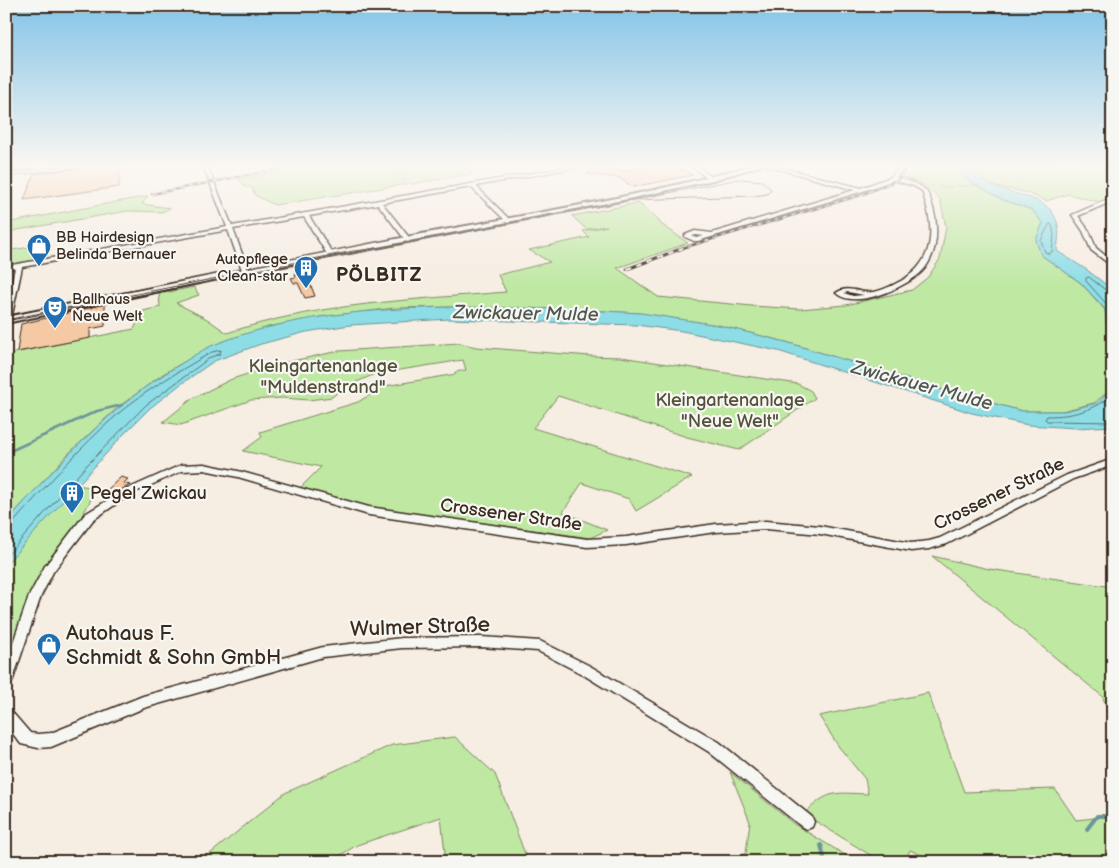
<svg xmlns="http://www.w3.org/2000/svg" width="1119" height="868" viewBox="0 0 1119 868" font-family="'Balsamiq Sans',sans-serif">
<style>
.green{fill:#bfe8a3;stroke:#7d8960}
.water{fill:#8ddde7;stroke:#6c9597}
.lines{fill:none;stroke-linecap:round;stroke-linejoin:round}
.shore{stroke:#5c726e;stroke-width:1}
.stream-far2{stroke:#6c9597;stroke-width:1}
.stream-far1{stroke:#6c9597;stroke-width:2.5}
.stream{stroke:#6c9597;stroke-width:4}
.building{fill:#f6c9a5;stroke:#3b2a1e}
.minor-casing{stroke:#3b2a1e;stroke-width:3}
.tertiary-casing{stroke:#3b2a1e;stroke-width:4}
.minor{fill:#f6f6f2;fill-rule:evenodd}
.tertiary{fill:#f6f6f2;fill-rule:evenodd}
.tram{stroke:#3b2a1e;stroke-width:1}
.rail-far1-casing{stroke:#3b2a1e;stroke-width:2.5}
.rail-casing{stroke:#3b2a1e;stroke-width:3}
.rail-far1{stroke:#f6f6f2;stroke-width:1;stroke-dasharray:4.5;stroke-linecap:butt}
.rail{stroke:#f6f6f2;stroke-width:2;stroke-dasharray:5.5;stroke-linecap:butt}
.labels{text-anchor:middle;dominant-baseline:central;stroke-width:4.5;stroke-linejoin:round;paint-order:stroke}
.far-poi-label{font-size:15px;fill:#3b2a1e;stroke:#f6f6f2;text-anchor:start}
.park-label{font-size:18px;fill:#555039;stroke:#f6f6f2}
.poi-label{font-size:18px;fill:#3b2a1e;stroke:#f6f6f2;text-anchor:start}
.street-label{font-size:18px;fill:#3b2a1e;stroke:#f6f6f2}
.far-district-label{font-size:19px;font-weight:bold;letter-spacing:1px;fill:#3b2a1e;stroke:#f6f6f2}
.water-label{font-size:19px;font-style:italic;fill:#505750;stroke:#f6f6f2}
.near-street-label{font-size:21px;fill:#3b2a1e;stroke:#f6f6f2}
.near-poi-label{font-size:21px;fill:#3b2a1e;stroke:#f6f6f2;text-anchor:start}
</style>
<rect width="100%" height="100%" fill="#f6ede3"/>
<filter id="ink" filterUnits="userSpaceOnUse"><feTurbulence type="fractalNoise" baseFrequency=".02" numOctaves="2"/><feDisplacementMap in="SourceGraphic" scale="10" xChannelSelector="R" yChannelSelector="G"/><feConvolveMatrix kernelMatrix="1 2 1 2 8 2 1 2 1" color-interpolation-filters="sRGB"/></filter>
<g filter="url(#ink)">
<g class="green">
<polygon points="309,165 386,165 407,184 275,205 256,196 251,187 246,187 239,180"/>
<polygon points="390,165 475,165 464,167 472,174 411,184"/>
<path d="M911,165h47l4,9 7,7 32,18 31,11 11,13 -7,17 5,15 40,28 24,27 8,78 -19,15 -32,8h-40l-79,-21 -157,-48 -68,-17 -80,-12 -71,-4 -115,-2 -57,1 -75,9 -52,10 -58,20 -47,27 -46,34 -50,47 -61,67v-162l8,-7 120,-24 9,-18 17,-4 -1,-13 35,-7 5,8 -23,8 31,16 20,14c90,-30 185,-33 279,-41l-8,-17 52,-13 -21,-12 60,-13 -6,-6 24,-5 -21,3 -14,-13 66,-13 17,13 6,8 27,19 -71,25 41,29 94,9 48,3 46,-4 66,-15 16,-13 12,-18 6,-32 -6,-28 -19,-16 -16,-5 6,-8z"/>
<path d="M970,165h143v31l-14,6 -31,-8 -22,7c-7,-3 -15,-7 -22,-9 -23,-6 -41,-1 -54,-27z"/>
<polygon points="148,196 142,204 170,208 162,212 128,211 6,232 6,223"/>
<polygon points="37,246 34,260 8,265 12,250"/>
<polygon points="459,343 476,347 590,356 621,357 798,384 811,391 815,398 739,450 687,437 558,396 533,428 692,477 636,511 629,499 582,483 563,512 607,530 590,538 349,504 300,488 321,467 243,451 262,437 260,432 358,402 385,386 456,374 455,372 466,370 463,360 375,374 343,388 332,397 309,400 282,398 251,400 181,425 163,422 193,398 232,379 278,364 339,351"/>
<polygon points="76,485 97,488 81,518 63,543 6,675 6,564"/>
<polygon points="932,556 989,569 1113,587 1113,721 1102,696"/>
<path d="M928,693l36,99 91,-3 21,31 37,-4v46h-176l-27,-12 -6,12h-20l-9,-4 -71,-44c25,-25 31,-21 64,-20l-3,-15 -26,-32 -20,-31z"/>
<polygon points="455,737 495,774 528,862 446,862 441,817 357,845 329,862 200,862 285,793 392,745"/>
<polygon points="730,772 794,824 855,861 861,862 728,862 746,853 750,822"/>
</g>
<g class="water">
<path d="M958,165h12c17,35 71,22 85,52 6,11 3,23 2,34l30,19 26,20v97l-8,-78 -24,-26 -40,-28 -5,-15 7,-17 -11,-13 -31,-11 -32,-18 -7,-7z"/>
<path d="M452,307l115,2 74,4 77,12 68,17 157,48 79,21h43l32,-8 16,-15v38l-37,2 -48,-3 -56,-12 -194,-62 -96,-20 -46,-6 -187,-6 -99,6 -44,7 -45,12 -47,17 -33,23 -31,24 -27,27 -117,129v-42c53,-58 104,-116 173,-157 10,-6 21,-14 32,-19 76,-31 160,-37 241,-39z"/>
</g>
<g class="lines">
<g class="shore">
<polygon points="1050,224 1052,225 1054,235 1052,252 1049,254 1045,252 1041,241"/>
<polyline points="1113,293 1108,292 1089,277 1086,278 1086,281 1110,308 1113,346"/>
<path d="M1113,395c-20,16 -41,21 -66,21l-2,3 2,2 66,1"/>
<path d="M6,525l6,-1c34,-38 68,-77 107,-111 28,-24 61,-42 93,-61l9,-2 -1,4 -9,3 -65,48 -59,60 -81,92"/>
</g>
<g class="stream-far2">
<polyline points="957,186 978,185"/>
<polyline points="940,187 952,187"/>
</g>
<polyline class="stream-far1" points="6,453 97,411 122,405"/>
<g class="stream">
<polyline points="1087,829 1097,816 1113,816"/>
<polyline points="821,845 825,862"/>
</g>
</g>
<g class="building">
<polygon points="6,165 32,165 32,169 6,172"/>
<polygon points="102,165 120,165 119,187 24,200 34,174"/>
<polygon points="658,165 675,165 693,175 633,187 619,178 587,174 592,168 624,171"/>
<polygon points="305,271 315,296 305,298 298,283 294,283 291,278 296,277 295,273"/>
<polygon points="105,304 105,326 90,329 90,338 17,352 21,324"/>
<polygon points="121,477 128,479 124,483 130,485 117,492 107,490"/>
</g>
<g class="lines">
<defs>
<g id="minor">
<polygon points="76,165 89,165 6,176 6,174"/>
<polygon points="203,165 207,165 232,226 579,165 589,165 476,186 510,220 510,222 508,223 471,187 382,203 411,240 408,242 406,241 378,204 309,216 333,254 330,256 327,254 304,217 233,229 249,273 246,275 243,273 228,230 22,267 11,320 6,322 6,308 15,268 6,270 6,266 227,227"/>
<polygon points="691,165 696,165 713,179 709,180"/>
<path d="M764,165h7l90,23 30,-11 8,-9v-3h4v3l-7,9c28,9 33,9 39,40 3,18 1,36 -10,51 -14,18 -70,43 -89,25 13,-9 23,1 37,-1 7,-1 16,-5 22,-8 41,-19 41,-55 27,-93l-8,-5 -21,-6 -30,11 -165,50h-4l-9,-4v-2l10,-4 17,2 143,-43zM696,235l8,1 -8,2 -4,-2zM848,292l16,3 -11,1 -9,-3z"/>
<polygon points="1113,197 1113,201 1078,216 1089,231 1096,248 1113,262 1113,267 1091,250 1083,231 1072,215"/>
<polygon points="1113,459 1113,465 1073,479 947,544 929,549 911,551 820,534 766,529 716,532 626,545 587,547 369,515 238,477 204,470 182,471 129,495 93,520 53,572 41,596 12,682 10,686 6,688 6,663 29,596 45,566 85,514 123,491 181,465 204,464 238,471 369,507 587,539 626,537 716,524 766,521 820,526 911,543 929,541 940,538 1067,475"/>
<polygon points="481,637 540,641 590,666 719,742 812,817 814,822 812,827 807,829 802,827 709,752 582,674 538,651 481,647 402,648 323,657 144,708 51,747 38,748 21,744 6,725 6,709 11,711 30,733 38,734 51,733 143,696 323,647 402,638"/>
</g>
<path id="tertiary" d="M753,165h9l-49,15 -85,19 -298,57 -324,67v-6c140,-28 280,-57 421,-84 109,-20 219,-37 326,-68z"/>
</defs>
<use href="#minor" class="minor-casing"/>
<use href="#tertiary" class="tertiary-casing"/>
<use href="#minor" class="minor"/>
<use href="#tertiary" class="tertiary"/>
<g class="tram">
<polygon points="740,179 762,181 771,189 767,194 754,196 633,200"/>
<polyline points="612,204 633,200"/>
<polyline points="612,204 633,200"/>
<polyline points="6,320 353,251 382,248 612,204"/>
<polyline points="6,321 612,204"/>
</g>
<defs>
<g id="rail-far1">
<polyline points="152,194 299,165"/>
<polyline points="679,249 861,195 897,180 902,176 907,165"/>
</g>
<polyline id="rail" points="627,269 683,248"/>
</defs>
<use href="#rail-far1" class="rail-far1-casing"/>
<use href="#rail" class="rail-casing"/>
<use href="#rail-far1" class="rail-far1"/>
<use href="#rail" class="rail"/>
</g>
</g>
<linearGradient id="sky" x2="0" y2="1"><stop stop-color="#83c4e8"/><stop offset="0.58" stop-color="#fbf7f2"/><stop offset="1" stop-color="#fbf7f2" stop-opacity="0"/></linearGradient>
<rect width="1119" height="286" fill="url(#sky)"/>
<defs>
<symbol id="shop-pin" viewBox="-11 -11 22 30"><path d="M0 17L-7.5 6A9.5 9.5 0 1 1 7.5 6Z" fill="#1f6fb2" stroke="#f6f6f2"/><path d="M-5-2.5h2.3a2.7 3.5 0 0 1 5.4 0H5L5.5 6h-11ZM-1.5-2.5h3a1.5 2.3 0 0 0-3 0Z" fill="#fff"/></symbol>
<symbol id="building-pin" viewBox="-11 -11 22 30"><path d="M0 17L-7.5 6A9.5 9.5 0 1 1 7.5 6Z" fill="#1f6fb2" stroke="#f6f6f2"/><path d="M-4-6H4V6H1V3H-1V6H-4ZM-2.5-4.3h1.7v1.8h-1.7ZM.8-4.3h1.7v1.8H.8ZM-2.5-1h1.7V.8h-1.7ZM.8-1h1.7V.8H.8Z" fill="#fff"/></symbol>
<symbol id="theatre-pin" viewBox="-11 -11 22 30"><path d="M0 17L-7.5 6A9.5 9.5 0 1 1 7.5 6Z" fill="#1f6fb2" stroke="#f6f6f2"/><path d="M-5-5.5Q0-4 5-5.5V0Q5 5 0 6Q-5 5-5 0ZM-3.3-2.5H-1v1.5H-3.3ZM1-2.5H3.3v1.5H1ZM-2.8 1Q0 5.5 2.8 1Z" fill="#fff"/></symbol>
</defs>
<g fill-rule="evenodd">
<use href="#shop-pin" x="25" y="232" width="28" height="38"/>
<use href="#building-pin" x="292" y="254" width="28" height="38"/>
<use href="#theatre-pin" x="41" y="294" width="28" height="38"/>
<use href="#building-pin" x="58" y="479" width="28" height="38"/>
<use href="#shop-pin" x="35" y="631" width="28" height="38"/>
</g>
<g class="labels">
<g class="far-poi-label">
<text x="56" y="237">BB Hairdesign<tspan x="56" dy="17">Belinda Bernauer</tspan></text>
<text x="288" y="259" text-anchor="end">Autopflege<tspan x="288" dy="17">Clean-star</tspan></text>
<text x="72" y="299">Ballhaus<tspan x="72" dy="17">Neue Welt</tspan></text>
</g>
<g class="park-label">
<text x="323" y="366">Kleingartenanlage<tspan x="323" dy="21">"Muldenstrand"</tspan></text>
<text x="730" y="400">Kleingartenanlage<tspan x="730" dy="21">"Neue Welt"</tspan></text>
</g>
<g class="poi-label">
<text x="90" y="493">Pegel Zwickau</text>
</g>
<g class="street-label">
<text transform="translate(999 494) rotate(-26)">Crossener Straße</text>
<text transform="translate(511 515) rotate(8)">Crossener Straße</text>
</g>
<g class="far-district-label">
<text x="379" y="275">PÖLBITZ</text>
</g>
<g class="water-label">
<text transform="translate(526 314) rotate(1)">Zwickauer Mulde</text>
<text transform="translate(922 386) rotate(15)">Zwickauer Mulde</text>
</g>
<g class="near-street-label">
<text transform="translate(420 627) rotate(-2)">Wulmer Straße</text>
</g>
<g class="near-poi-label">
<text x="66" y="633">Autohaus F.<tspan x="66" dy="24">Schmidt &amp; Sohn GmbH</tspan></text>
</g>
</g>
<rect width="1119" height="868" fill="none" stroke="#f6f6f2" stroke-width="25"/>
<rect x="12" y="12" width="1094" height="843" fill="none" stroke="#3b2a1e" stroke-width="2" filter="url(#ink)"/>
</svg>
